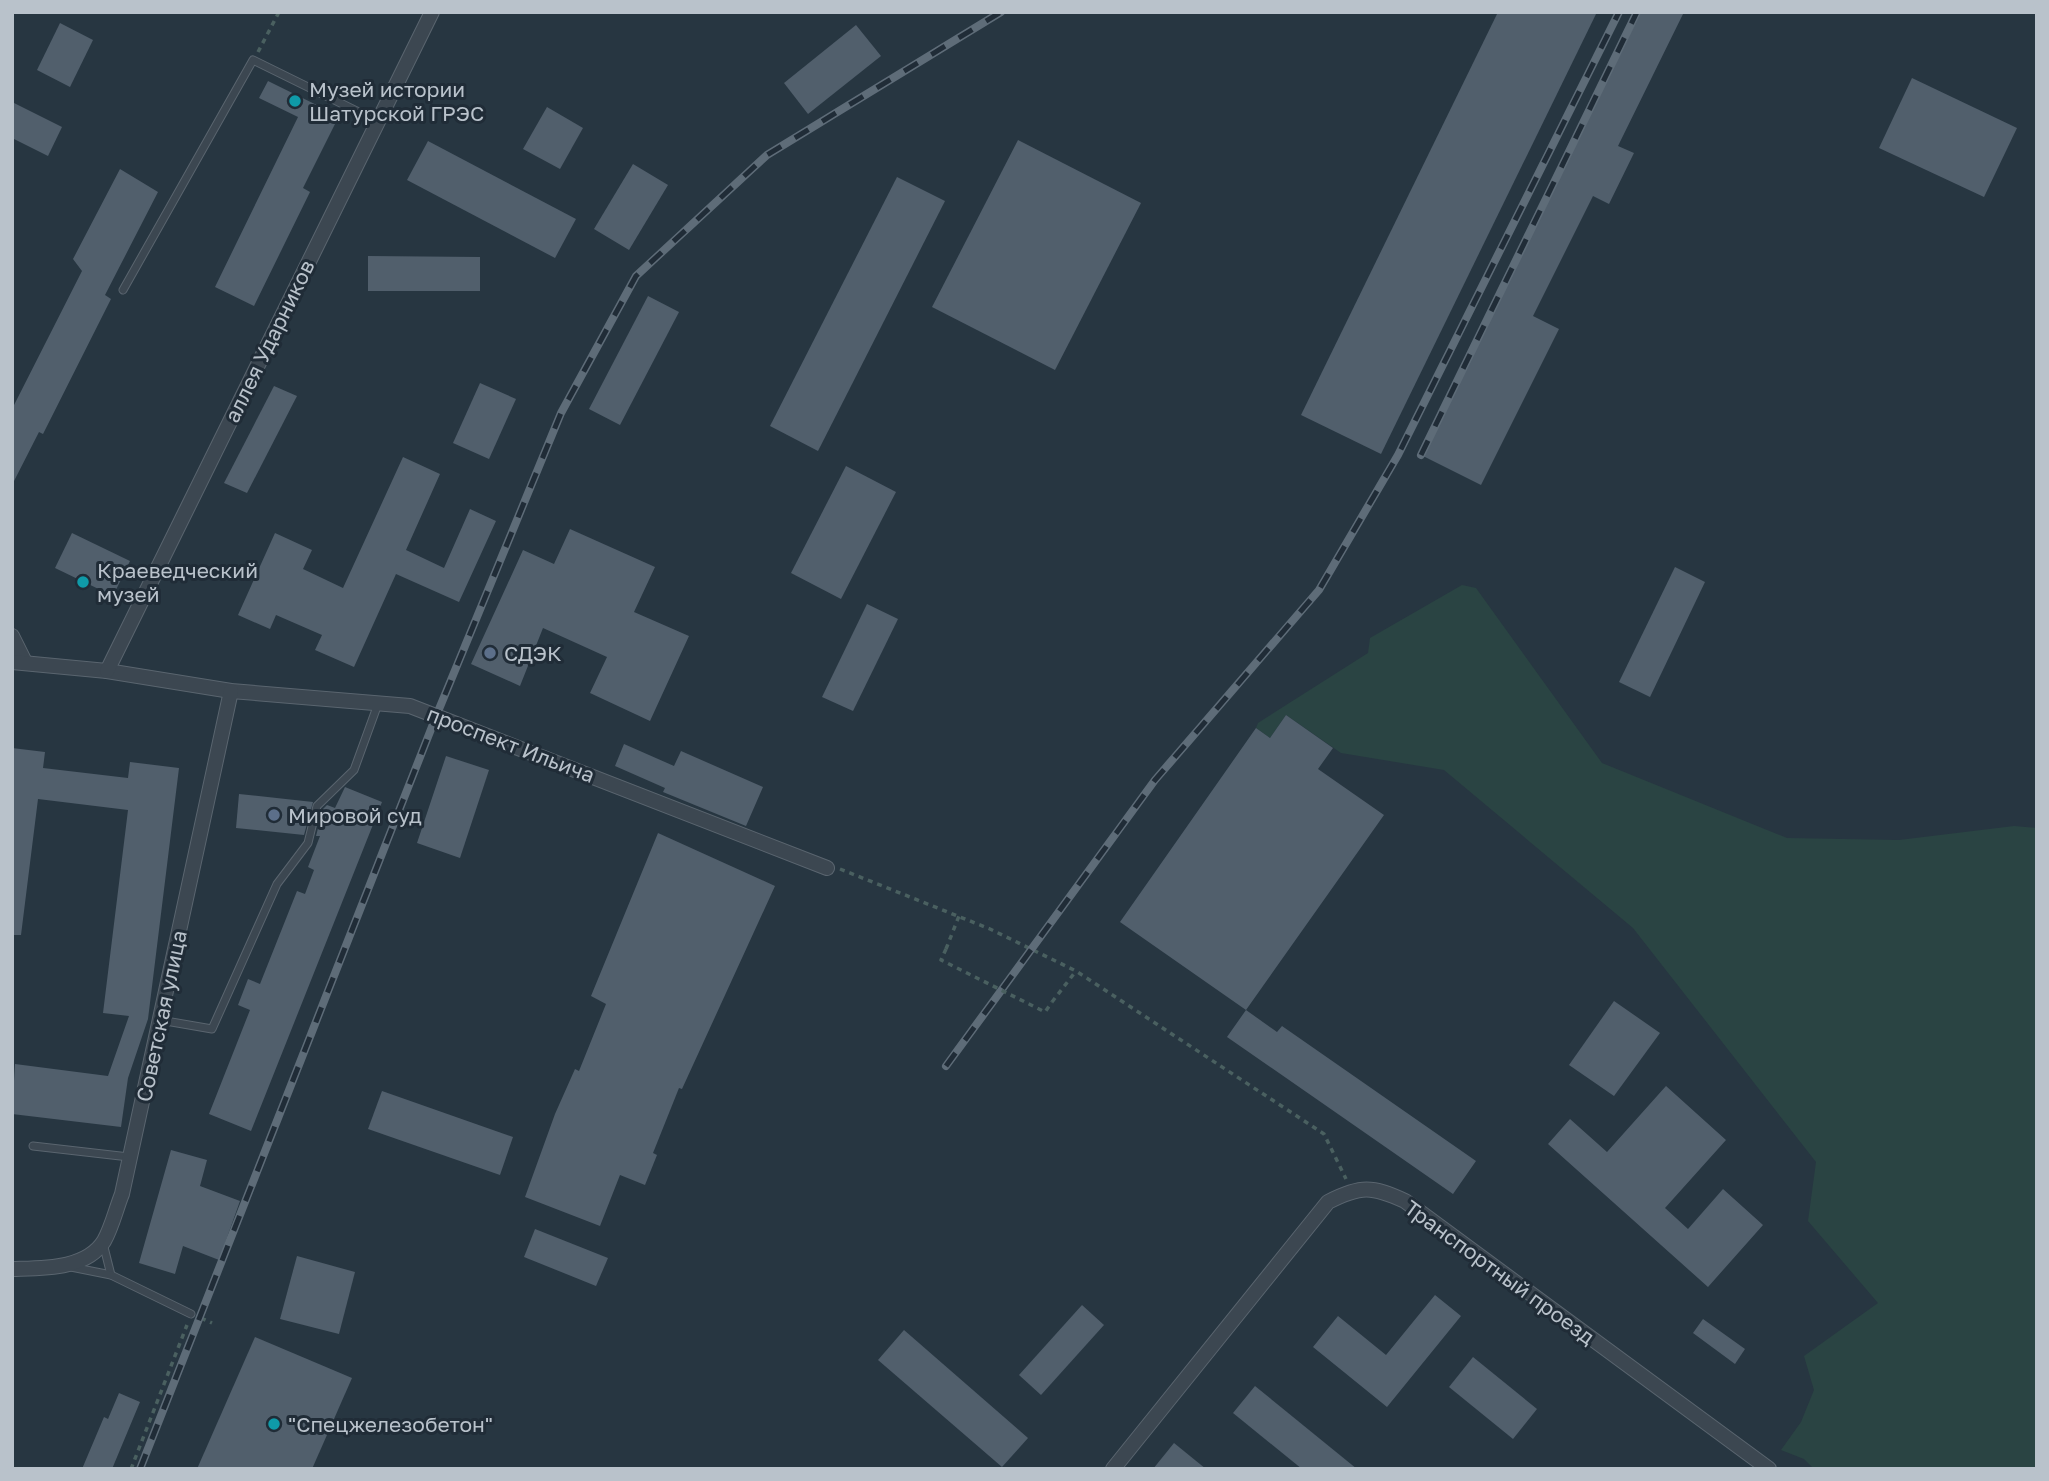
<svg xmlns="http://www.w3.org/2000/svg" width="2049" height="1481" viewBox="0 0 2049 1481" font-family="'Golos Text',sans-serif">
<style>
.green{fill:#2a4443}
.building{fill:#515f6c}
.lines{fill:none;stroke-linecap:round;stroke-linejoin:round}
.lane-casing{stroke:#5a656f;stroke-width:9}
.street-casing{stroke:#5a656f;stroke-width:16}
.path{stroke:#4a6060;stroke-width:3.5;stroke-dasharray:5 5;stroke-linecap:butt}
.lane{stroke:#3c4751;stroke-width:7}
.street{stroke:#3c4751;stroke-width:14}
.rail-casing{stroke:#5e6c78;stroke-width:8}
.rail{stroke:#202c37;stroke-width:5;stroke-dasharray:16;stroke-linecap:butt}
.path-bridge{stroke:#4a6060;stroke-width:3.5;stroke-dasharray:5 5;stroke-linecap:butt}
.culture-dot{fill:#0f9aa8;stroke:#202c37;stroke-width:2.5}
.service-dot{fill:#5c6f8a;stroke:#202c37;stroke-width:2.5}
.labels{text-anchor:middle;dominant-baseline:central;stroke-width:6;stroke-linejoin:round;paint-order:stroke}
.poi-label{font-size:21px;fill:#b9c2cb;stroke:#202c37;text-anchor:start}
.street-label{font-size:21px;fill:#b9c2cb;stroke:#202c37}
</style>
<rect width="100%" height="100%" fill="#273641"/>
<polygon class="green" points="1462,585 1476,588 1602,763 1787,838 1899,840 2014,826 2037,828 2037,1469 1814,1469 1804,1459 1781,1450 1801,1422 1814,1390 1804,1356 1878,1303 1808,1221 1816,1162 1633,928 1444,770 1341,753 1286,715 1270,738 1256,728 1258,723 1368,653 1370,638"/>
<g class="building">
<polygon points="1498,12 1597,12 1381,454 1301,415"/>
<polygon points="1641,12 1684,12 1618,146 1634,153 1609,204 1593,196 1533,316 1559,329 1481,485 1421,455"/>
<polygon points="60,23 93,40 70,87 37,70"/>
<polygon points="856,25 881,56 808,114 784,83"/>
<polygon points="1912,78 2017,128 1984,197 1879,148"/>
<polygon points="268,81 339,116 303,188 310,192 254,306 215,287 298,117 259,98"/>
<polygon points="12,102 62,127 48,156 12,138"/>
<polygon points="547,107 583,128 560,169 523,149"/>
<polygon points="1018,140 1141,203 1055,370 932,307"/>
<polygon points="428,141 576,219 555,258 407,180"/>
<polygon points="633,164 668,185 629,250 594,229"/>
<polygon points="120,169 158,192 105,295 111,299 43,434 39,432 12,485 12,409 82,271 73,259"/>
<polygon points="897,177 945,201 818,451 770,426"/>
<polygon points="368,256 480,257 480,291 368,291"/>
<polygon points="648,296 679,312 620,425 589,409"/>
<polygon points="480,383 516,399 489,459 453,443"/>
<polygon points="274,386 297,396 247,493 224,483"/>
<polygon points="403,457 440,474 406,550 444,568 470,509 496,521 459,602 396,574 354,667 315,650 322,635 276,615 270,629 238,615 275,533 312,550 303,569 343,588"/>
<polygon points="846,466 896,492 841,599 791,573"/>
<polygon points="570,529 655,567 634,612 689,636 650,721 590,693 607,657 543,628 520,686 471,664 523,550 554,564"/>
<polygon points="72,533 130,561 113,596 55,568"/>
<polygon points="1675,567 1705,582 1650,697 1619,682"/>
<polygon points="867,604 898,619 853,711 822,697"/>
<polygon points="1286,715 1333,748 1318,769 1384,815 1246,1010 1120,922 1256,728 1270,738"/>
<polygon points="624,744 674,766 681,751 763,787 746,826 663,792 665,788 615,766"/>
<polygon points="12,748 45,752 43,768 128,778 130,762 179,768 148,1019 128,1078 121,1127 12,1114 15,1064 108,1076 129,1016 103,1013 128,810 38,799 21,935 12,935"/>
<polygon points="446,756 489,770 460,858 417,843"/>
<polygon points="345,787 382,802 251,1131 209,1114 250,1010 238,1005 248,979 260,984 297,891 305,894 314,870 308,867 320,836 316,836 323,809 327,805 335,808"/>
<polygon points="239,794 313,802 304,835 236,828"/>
<polygon points="658,833 775,886 682,1089 679,1088 653,1153 657,1155 645,1185 620,1175 600,1226 525,1197 555,1114 575,1069 579,1071 606,1004 591,996"/>
<polygon points="1614,1001 1660,1033 1614,1096 1569,1065"/>
<polygon points="1246,1010 1277,1032 1282,1026 1476,1161 1453,1194 1227,1037"/>
<polygon points="1666,1086 1726,1140 1665,1208 1688,1229 1723,1189 1763,1225 1708,1287 1548,1144 1570,1119 1607,1152"/>
<polygon points="382,1091 513,1137 500,1175 368,1129"/>
<polygon points="171,1150 207,1160 200,1186 240,1201 219,1260 183,1246 175,1274 139,1263"/>
<polygon points="535,1229 608,1258 596,1286 524,1257"/>
<polygon points="297,1256 355,1272 339,1334 280,1319"/>
<polygon points="1435,1295 1461,1316 1387,1407 1313,1347 1338,1316 1386,1355"/>
<polygon points="1082,1305 1104,1325 1041,1395 1019,1375"/>
<polygon points="1703,1319 1745,1349 1735,1364 1693,1333"/>
<polygon points="904,1330 1028,1438 1002,1467 878,1360"/>
<polygon points="255,1337 352,1378 312,1469 197,1469"/>
<polygon points="1473,1357 1537,1409 1513,1439 1449,1387"/>
<polygon points="1255,1386 1357,1469 1302,1469 1233,1413"/>
<polygon points="119,1393 140,1402 112,1469 82,1469 104,1417 108,1419"/>
<polygon points="1174,1443 1206,1469 1153,1469"/>
</g>
<g class="lines">
<defs>
<g id="lane">
<polyline points="123,290 253,60 377,121"/>
<polyline points="160,1020 212,1029 277,884 308,843 317,806 354,770 378,704"/>
<polyline points="33,1146 129,1157"/>
<polyline points="103,1243 111,1275"/>
<polyline points="71,1267 111,1275 191,1314"/>
</g>
<g id="street">
<polyline points="12,636 25,662"/>
<polyline points="12,662 107,671 231,691 410,706 827,868"/>
<polyline points="107,671 432,12"/>
<path d="M12,1269c29,-1 74,1 92,-28 8,-14 12,-32 18,-47l109,-503"/>
<path d="M1113,1469l215,-267c33,-17 44,-16 77,-1l364,268"/>
</g>
</defs>
<use href="#lane" class="lane-casing"/>
<use href="#street" class="street-casing"/>
<g class="path">
<polyline points="258,52 279,12"/>
<polyline points="840,869 990,929 1076,971 1324,1134 1346,1179"/>
<polyline points="946,949 959,916"/>
<polyline points="1052,1002 1076,971"/>
<polyline points="201,1318 212,1323"/>
<polyline points="131,1469 187,1325"/>
</g>
<use href="#lane" class="lane"/>
<use href="#street" class="street"/>
<defs>
<g id="rail">
<polyline points="1421,455 1637,12"/>
<polyline points="946,1066 1155,780 1319,590 1398,455 1619,12"/>
<polyline points="140,1469 437,714 561,413 636,276 767,155 1001,12"/>
</g>
</defs>
<use href="#rail" class="rail-casing"/>
<use href="#rail" class="rail"/>
<polyline class="path-bridge" points="946,949 941,960 1045,1012 1052,1002"/>
</g>
<g class="culture-dot">
<circle cx="295" cy="101" r="7"/>
<circle cx="83" cy="582" r="7"/>
<circle cx="274" cy="1424" r="7"/>
</g>
<g class="service-dot">
<circle cx="490" cy="653" r="7"/>
<circle cx="274" cy="815" r="7"/>
</g>
<g class="labels">
<g class="poi-label">
<text x="309" y="89">Музей истории<tspan x="309" dy="24">Шатурской ГРЭС</tspan></text>
<text x="97" y="570">Краеведческий<tspan x="97" dy="24">музей</tspan></text>
<text x="504" y="653">СДЭК</text>
<text x="288" y="815">Мировой суд</text>
<text x="288" y="1424">"Спецжелезобетон"</text>
</g>
<g class="street-label">
<text transform="translate(269 341) rotate(-64)">аллея Ударников</text>
<text transform="translate(511 744) rotate(21)">проспект Ильича</text>
<text transform="translate(161 1016) rotate(-78)">Советская улица</text>
<text transform="translate(1500 1272) rotate(36)">Транспортный проезд</text>
</g>
</g>
<rect width="2049" height="1481" fill="none" stroke="#b9c2cb" stroke-width="28"/>
</svg>
